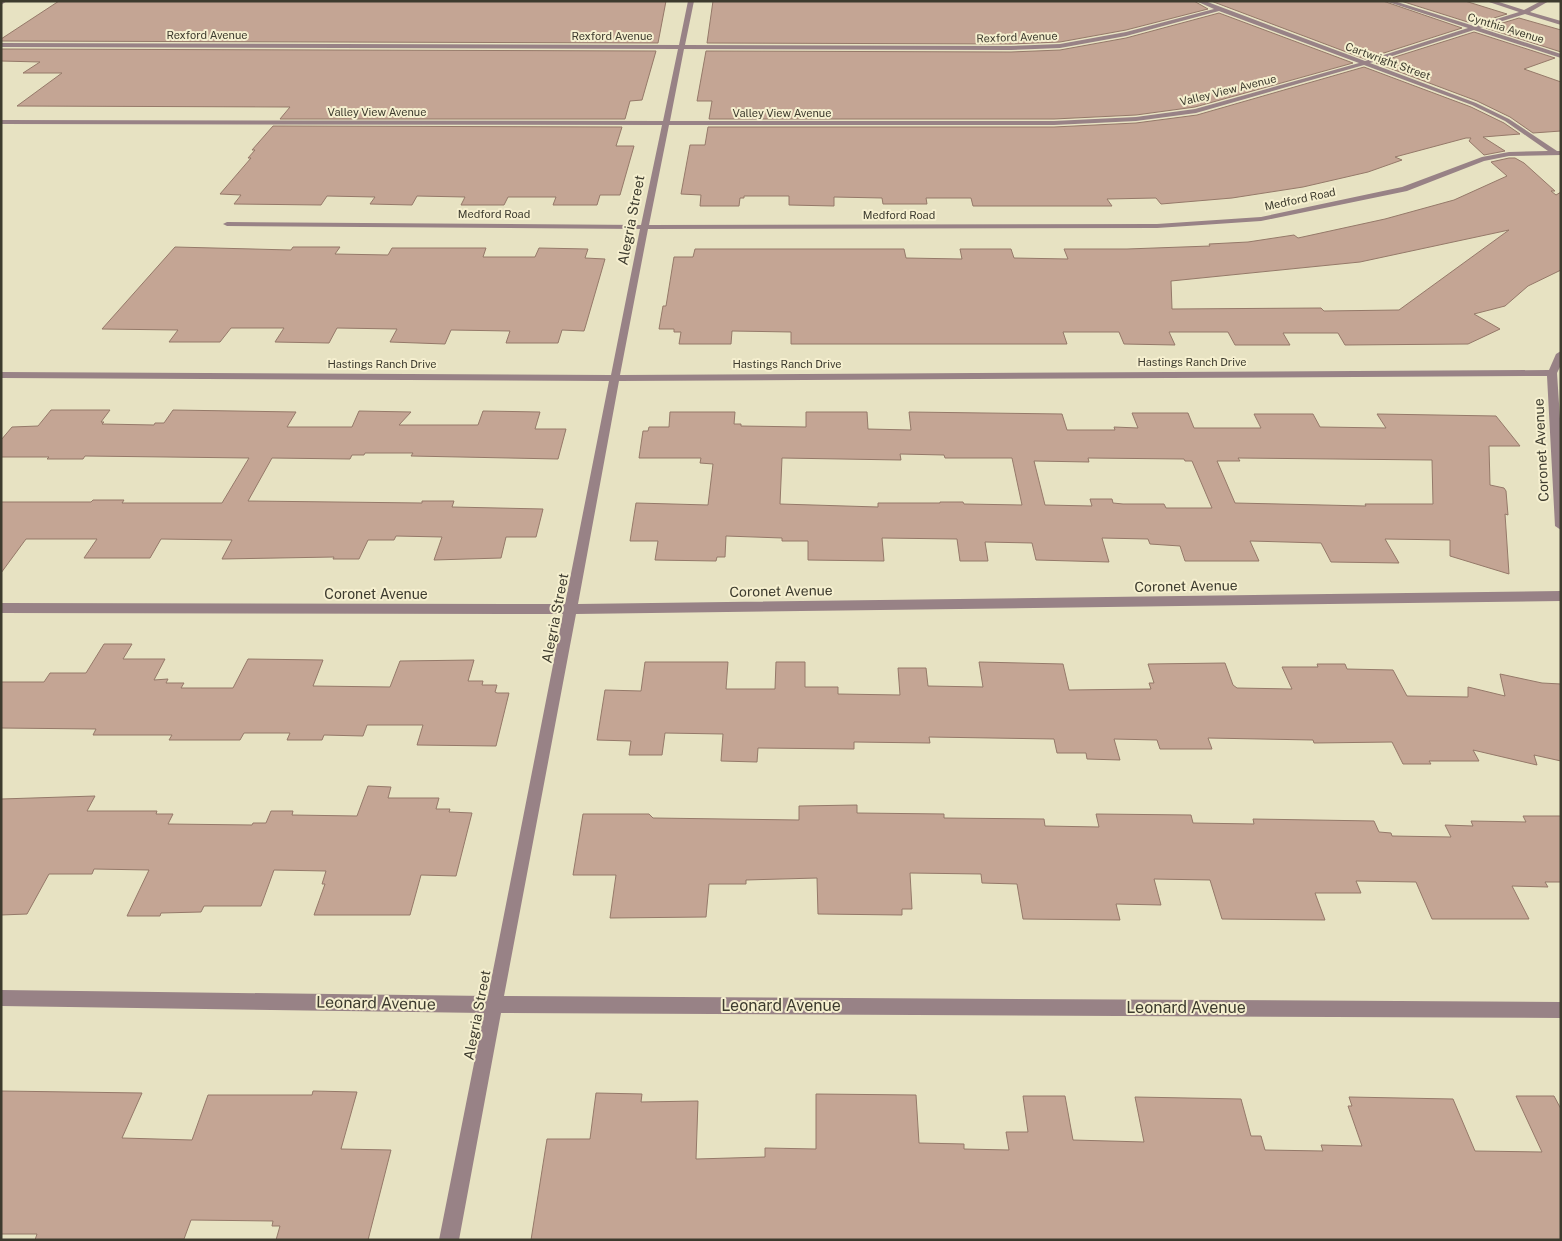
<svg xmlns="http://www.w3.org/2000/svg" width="1562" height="1241" viewBox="0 0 1562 1241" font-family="'Public Sans',sans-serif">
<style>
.building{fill:#c4a594;stroke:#957969;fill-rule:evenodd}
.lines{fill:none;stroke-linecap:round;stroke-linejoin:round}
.minor{fill:#988286;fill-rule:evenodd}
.labels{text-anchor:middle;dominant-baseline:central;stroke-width:4;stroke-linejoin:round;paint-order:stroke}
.far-street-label{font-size:11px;fill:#3d3b2e;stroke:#f5efcf}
.street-label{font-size:14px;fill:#3d3b2e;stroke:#f5efcf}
.near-street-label{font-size:16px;fill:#3d3b2e;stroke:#f5efcf}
</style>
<rect width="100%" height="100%" fill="#e7e2c2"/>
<g class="building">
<polygon points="59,1 666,1 658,43 1,41 1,39"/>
<polygon points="713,1 1194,1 1208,9 1126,30 1060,42 1011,44 707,43"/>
<polygon points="1211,1 1383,1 1462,28 1365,59"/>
<polygon points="1401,1 1465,1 1507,14 1474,24"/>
<polygon points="1219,13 1353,63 1195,107 1136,115 1054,119 709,119 712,101 697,101 706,51 1011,52 1060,50 1126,38"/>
<polygon points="1519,18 1561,30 1561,52 1486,28"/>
<polygon points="1474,32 1555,58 1524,69 1561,82 1561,131 1533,133 1510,117 1477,101 1376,63"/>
<polygon points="1,49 656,51 642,100 630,101 625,119 280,119 290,107 17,106 62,73 23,73 40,62 1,61"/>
<polygon points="1364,67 1471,107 1504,123 1520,134 1483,137 1505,151 1484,155 1469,141 1471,138 1466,138 1395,157 1402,160 1368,172 1303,187 1232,198 1161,204 1156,198 1107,199 1112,206 973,206 971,198 926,198 927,204 883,204 882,198 834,197 834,206 789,205 789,196 744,196 744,198 740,198 739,206 700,206 701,195 681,194 690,145 705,145 708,127 1054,127 1136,123 1197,115"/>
<polygon points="273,126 622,127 616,146 634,146 620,195 600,195 597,205 553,205 556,197 508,197 504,205 461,205 465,197 417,196 412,205 370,204 375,197 327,196 321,205 234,204 241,195 220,194 251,158 248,158 255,150 252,150"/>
<path d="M1509,158h6l9,5 31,28h-4l5,4 5,-3v78l-33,16 -23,20 -31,8 26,15 -32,15 -123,1 -7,-12h-55l7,12h-55l-7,-13h-59l6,13 -51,-1 -5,-12h-56l4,12h-276v-12l-59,-1 -1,13h-52l2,-12h-7v-3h-15l4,-23h3l8,-49h19l2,-8h209l2,9 56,1 -2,-10h51l3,9 54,1 -4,-10h63l83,-3 -1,-2 39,-2 46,-7 4,3 87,-19 69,-19 53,-24 -16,-14zM1509,230l-110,80 -75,1 -3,-3 -149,1 -1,-28 189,-19z"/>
<polygon points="175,247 291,250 293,247 340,247 335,254 388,255 392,248 486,248 483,257 535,257 539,248 588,249 585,258 605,259 585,328 584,331 562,330 558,343 506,343 510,331 451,330 445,344 390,342 397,329 337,328 329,343 275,342 284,328 231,328 220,342 169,342 178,330 102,329"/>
<polygon points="51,410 110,410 101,422 104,422 102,424 154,425 155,423 164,423 173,410 296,412 287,427 352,427 359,411 411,412 399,425 478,425 483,411 540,412 535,429 566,429 558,459 411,456 413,453 365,453 364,455 352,455 350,459 272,458 248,501 422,503 422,501 454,501 452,507 543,509 536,537 506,537 501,558 434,560 442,537 396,536 394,540 368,540 359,559 333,559 334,557 222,559 232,540 161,539 150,558 84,558 97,539 26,539 1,573 1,502 91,502 93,500 124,500 122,503 222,503 249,458 85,456 83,459 47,459 49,457 1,457 1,440 12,427 38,426"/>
<path d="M670,412h65l-1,12h7v2l65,1v-15h61l1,17 43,1 -2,-18 153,2 5,16h48l-1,-3 24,1 -6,-15h56l6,15h67l-7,-14h59l7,13 66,1 -9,-14 119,2 24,30h-31l1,39 14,3 2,3 2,24 -3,-1 4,60 -59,-18v-16l-65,-1 14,24 -68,-1 -10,-19 -71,-2 9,20h-74l-5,-15 -30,-2 -2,-5 -46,-1 7,24 -73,-2 -4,-17 -47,-1 3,19h-28l-3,-22 -75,-1 2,23 -76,-1v-19h-26v-3l-56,-2 -1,21h-8l-1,4 -61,-1 3,-19h-28l6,-38 72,2 5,-41 -13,-1 1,-5h-62l4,-27h5l1,-4h20zM900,454l44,1 1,3h67l10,47 -58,-1 -1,-2h-23v1h-62v4l-98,-3 2,-46 119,2zM1088,458l96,1 1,2h7l20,47h-46l-2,-4h-41l-10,-1 -1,-4h-22l2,7 -47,-1 -11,-44 55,1zM1238,458l194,2 1,44h-68l1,2 -131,-3 -18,-42h23z"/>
<polygon points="104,644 132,644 123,659 165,659 154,680 168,679 166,683 184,683 181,688 233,688 248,659 323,660 313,686 390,687 400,661 474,660 468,681 483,681 482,685 497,685 495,692 497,693 509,693 496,746 417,745 423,725 367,725 363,736 324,735 322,740 287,740 290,733 244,733 240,740 169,740 172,735 93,735 96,729 1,728 1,682 44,682 50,673 86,673"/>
<polygon points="645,662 728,662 726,689 775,689 776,662 805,662 805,687 838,687 838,694 900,695 898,668 926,668 928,686 983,687 979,662 1063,664 1069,690 1151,689 1149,683 1154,683 1148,664 1225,663 1233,685 1237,688 1292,689 1282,667 1318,667 1317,664 1345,664 1347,669 1393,670 1407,696 1468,697 1468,687 1505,696 1500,674 1542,683 1561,684 1561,761 1534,755 1537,765 1473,750 1479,761 1429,761 1431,764 1403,764 1392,742 1314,743 1313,740 1208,738 1212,749 1160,749 1157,740 1114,739 1120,760 1087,759 1086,753 1057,753 1054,739 929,737 930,743 854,742 854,749 758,748 757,762 721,761 723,734 665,733 662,755 629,755 631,741 597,740 605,690 641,691"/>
<polygon points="368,786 391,787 388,798 439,798 436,809 450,809 449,812 472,813 456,876 421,875 410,915 314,915 325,884 322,884 326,871 274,870 261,906 204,906 201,912 161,913 160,916 127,916 149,870 94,869 92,874 49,874 27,914 1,915 1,799 95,796 87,811 157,811 156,814 173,814 168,824 252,825 253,823 266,823 271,811 293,811 292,815 357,816"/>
<polygon points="857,805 857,813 944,814 944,818 1044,819 1045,826 1099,827 1096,814 1191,815 1193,823 1254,824 1253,819 1374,821 1379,832 1391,833 1392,836 1451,837 1445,825 1473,826 1471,821 1526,822 1523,816 1561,816 1561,882 1545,882 1548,887 1512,886 1529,919 1432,919 1416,882 1356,881 1361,893 1315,893 1325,920 1222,919 1210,880 1154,879 1161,905 1116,904 1120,920 1023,919 1017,884 982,883 981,874 910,873 912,909 902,909 902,915 818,914 817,878 746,880 746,884 709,884 706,917 610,918 616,875 573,875 583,814 649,814 653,818 799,820 799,806"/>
<polygon points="1,1091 142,1093 122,1138 192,1140 208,1095 312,1095 313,1091 357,1092 341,1149 391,1150 368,1240 276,1240 280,1226 272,1226 273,1221 191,1220 184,1239 35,1240 37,1234 1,1234"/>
<polygon points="596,1093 642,1094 641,1102 698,1101 696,1159 765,1157 765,1148 816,1149 816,1094 916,1095 919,1143 964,1144 964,1149 1009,1150 1006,1132 1028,1132 1023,1096 1065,1096 1073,1140 1144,1142 1135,1097 1241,1099 1251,1136 1261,1136 1265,1150 1323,1151 1321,1145 1362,1146 1348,1106 1352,1106 1349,1097 1453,1099 1475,1151 1542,1152 1516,1096 1554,1096 1561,1109 1561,1240 531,1240 547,1139 590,1139"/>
</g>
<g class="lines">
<g class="minor">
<polygon points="1,1 7,1 1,5"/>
<path d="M688,1h6l-9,44 326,1 49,-2 66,-12 88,-23 -18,-8h9l160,60 103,-33 -83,-27h9l80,25 45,-14 -33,-11h10l28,9 17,-9h8l-19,11 31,9v4l-36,-11 -45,14 81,26v4l-87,-28 -104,33 106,40 33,16 48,32h4v4l-52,1 -25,5 -77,30 -146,30 -104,7 -509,1 -28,146 929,-5 7,-16 5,-3v14l-4,8 4,61v96l-6,-4 -8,-150 -928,5 -41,223 983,-13v10l-985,13 -72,382 1057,6v16l-1060,-5 -42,227h-20l45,-227 -483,-7v-16l487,6 75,-382 -562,-1v-10l564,1 44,-223 -608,-3v-6l610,3 29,-146 -413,-3 -4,-2 4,-2 414,3 21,-100 -661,-1v-4l662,1 15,-72 -677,-2v-4l678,2zM1219,11l140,52 -164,46 -59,8 -82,4h-384l14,-72 327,1 49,-2 66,-12zM1364,65l108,40 33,16 43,30 -39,1 -27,5 -80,30 -141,30 -104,7 -508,1 20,-100h385l82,-4 60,-8z"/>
</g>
</g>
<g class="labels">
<g class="far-street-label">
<text transform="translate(1506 28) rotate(17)">Cynthia Avenue</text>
<text x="207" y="35">Rexford Avenue</text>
<text x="612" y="36">Rexford Avenue</text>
<text transform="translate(1017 37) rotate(-2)">Rexford Avenue</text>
<text transform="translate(1388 61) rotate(20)">Cartwright Street</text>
<text transform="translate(1228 90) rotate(-14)">Valley View Avenue</text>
<text x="377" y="112">Valley View Avenue</text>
<text x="782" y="113">Valley View Avenue</text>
<text transform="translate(1300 199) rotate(-12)">Medford Road</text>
<text x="494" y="214">Medford Road</text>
<text x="899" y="215">Medford Road</text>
<text x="1192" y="362">Hastings Ranch Drive</text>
<text x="382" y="364">Hastings Ranch Drive</text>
<text x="787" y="364">Hastings Ranch Drive</text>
</g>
<g class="street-label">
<text transform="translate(631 220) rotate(-79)">Alegria Street</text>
<text transform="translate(1541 450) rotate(-93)">Coronet Avenue</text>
<text transform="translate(1186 586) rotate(-1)">Coronet Avenue</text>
<text transform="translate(781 591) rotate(-1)">Coronet Avenue</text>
<text x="376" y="594">Coronet Avenue</text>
<text transform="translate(555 618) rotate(-79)">Alegria Street</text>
<text transform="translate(477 1015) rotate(-79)">Alegria Street</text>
</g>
<g class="near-street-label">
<text transform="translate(376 1003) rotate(1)">Leonard Avenue</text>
<text x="781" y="1005">Leonard Avenue</text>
<text x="1186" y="1007">Leonard Avenue</text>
</g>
</g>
<rect width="1562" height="1241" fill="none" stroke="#3d3b2e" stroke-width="5"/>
</svg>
